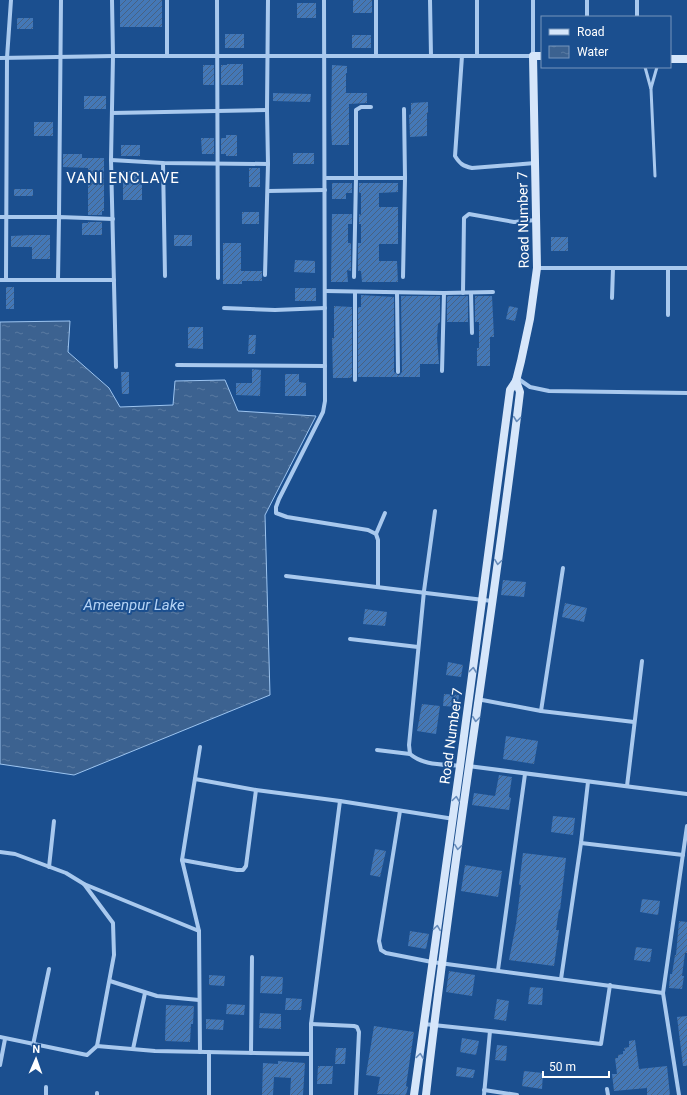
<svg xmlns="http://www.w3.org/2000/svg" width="687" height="1095" viewBox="0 0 687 1095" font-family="Roboto,sans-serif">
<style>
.water{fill:url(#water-ripples);stroke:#9cc4f0}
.building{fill:url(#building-hatch)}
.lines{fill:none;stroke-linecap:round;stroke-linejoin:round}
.lane{stroke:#a9c9ee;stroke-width:3}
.street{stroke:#a9c9ee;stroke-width:4}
.secondary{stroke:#d6e6fa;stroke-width:8}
.oneway{stroke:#668bba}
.labels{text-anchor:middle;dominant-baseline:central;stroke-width:4;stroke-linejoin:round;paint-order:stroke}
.street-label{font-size:14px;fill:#fff;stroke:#1b4f8f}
.neighbourhood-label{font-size:15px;letter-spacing:1px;fill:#fff;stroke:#1b4f8f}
.water-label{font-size:15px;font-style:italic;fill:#b5d3f5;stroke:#1b4f8f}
</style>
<defs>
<pattern id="water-ripples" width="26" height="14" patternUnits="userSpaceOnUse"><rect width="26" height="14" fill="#3c6290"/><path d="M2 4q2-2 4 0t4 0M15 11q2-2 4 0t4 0" fill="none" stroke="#597aa1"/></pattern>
<pattern id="building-hatch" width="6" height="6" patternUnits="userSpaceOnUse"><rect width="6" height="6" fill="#4478b7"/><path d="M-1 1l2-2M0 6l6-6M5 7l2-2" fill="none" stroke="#486282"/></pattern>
</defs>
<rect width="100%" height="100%" fill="#1b4f8f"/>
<polygon class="water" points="70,321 68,352 109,388 120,407 173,405 175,381 225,380 238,411 316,416 265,515 270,695 74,775 0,764 0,322"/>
<g class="building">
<rect x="120" y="0" width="42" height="27"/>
<rect x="353" y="0" width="19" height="13"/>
<rect x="297" y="3" width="19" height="15"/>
<rect x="17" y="18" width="16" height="11"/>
<rect x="225" y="34" width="19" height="14"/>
<rect x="352" y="35" width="19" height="13"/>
<polygon points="227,64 243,64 243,85 221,85 221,65 227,65"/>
<rect x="203" y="65" width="11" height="20"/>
<polygon points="332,65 347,66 347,73 346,73 346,93 367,93 367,103 349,104 349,145 332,145 331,124"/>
<polygon points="273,93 311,94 310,102 273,101"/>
<rect x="84" y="96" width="22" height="13"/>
<polygon points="428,102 428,113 427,113 427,136 410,137 409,115 411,114 411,103"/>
<rect x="34" y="122" width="19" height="14"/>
<polygon points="226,135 237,135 237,156 226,156 226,154 221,154 221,138 226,138"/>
<polygon points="201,138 214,138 214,154 202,154"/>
<rect x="121" y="145" width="19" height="11"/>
<rect x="293" y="153" width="21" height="11"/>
<polygon points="63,154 82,154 82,158 104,158 104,211 102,211 102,215 88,215 88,168 63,167"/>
<rect x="249" y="168" width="11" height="19"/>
<rect x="123" y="171" width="19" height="29"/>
<polygon points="332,183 352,183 352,193 346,193 346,199 332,199"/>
<polygon points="359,183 398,183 398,192 379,193 379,207 398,207 398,244 379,244 379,261 397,261 398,282 362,282 361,271 358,271 358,243 361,243 361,224 359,224 359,214 361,215 361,193 359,193"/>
<rect x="14" y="189" width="19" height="7"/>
<rect x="242" y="212" width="17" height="12"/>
<polygon points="332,214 352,214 352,224 348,224 348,243 351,243 351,271 347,270 348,282 331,282"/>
<polygon points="88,222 102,222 102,235 82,235 82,223 88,223"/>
<polygon points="32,235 50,235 50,259 32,259 32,247 11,247 11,236"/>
<rect x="174" y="235" width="18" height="11"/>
<rect x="551" y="237" width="17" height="14"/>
<polygon points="223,243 241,243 241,271 262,271 262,281 242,281 242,284 223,284"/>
<polygon points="295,260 315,261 315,273 294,272"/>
<rect x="6" y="287" width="8" height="22"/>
<rect x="295" y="288" width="21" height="13"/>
<polygon points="361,295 394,297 394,372 398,375 400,375 402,372 401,296 440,296 440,322 438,324 437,338 439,364 420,364 420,377 358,377 358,307 361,307"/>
<rect x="447" y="296" width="21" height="26"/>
<polygon points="475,296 492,296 494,337 490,337 490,366 477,366 477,348 479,348 479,322 475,322"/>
<polygon points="334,306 352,307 352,377 349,378 333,378 332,338 334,338"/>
<polygon points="509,306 518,308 515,321 506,319"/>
<polygon points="188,327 203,327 203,349 188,348"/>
<polygon points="249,335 256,335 255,354 248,354"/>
<polygon points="252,369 261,370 260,396 236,395 236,383 252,383"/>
<polygon points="121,372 129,372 129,394 122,394"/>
<polygon points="285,374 299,374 299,382 306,383 306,396 285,396"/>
<polygon points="503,580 526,582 524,597 501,595"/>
<polygon points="565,603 587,608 584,622 562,617"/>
<polygon points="365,609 387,612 385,626 363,624"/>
<polygon points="448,662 463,665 461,677 446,675"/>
<polygon points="444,694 459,695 458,707 443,706"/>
<polygon points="422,704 440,706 436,734 417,731"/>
<polygon points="506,736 538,741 534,764 503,759"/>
<polygon points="499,775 512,777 509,797 511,798 509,810 472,805 474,793 495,796"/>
<polygon points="553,816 575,818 573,835 551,832"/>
<polygon points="375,849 386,851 380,877 370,875"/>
<polygon points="523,853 566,858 560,910 559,909 556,930 559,930 554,966 509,960 516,924 521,885 519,885"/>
<polygon points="465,865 502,871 498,897 461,891"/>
<polygon points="642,899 660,901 658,915 640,912"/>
<polygon points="679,921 687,922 687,953 685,953 682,976 684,976 682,989 669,988 670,974 672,974 675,955 676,955"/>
<polygon points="410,931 429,934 426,949 408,946"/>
<polygon points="636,947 652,949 650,962 634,960"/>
<polygon points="449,971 475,975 472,996 446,992"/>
<polygon points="209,975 225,976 224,986 209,985"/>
<polygon points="261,976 283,977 282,994 260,993"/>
<polygon points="530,987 543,988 542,1005 528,1004"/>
<polygon points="286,998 302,999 301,1010 285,1010"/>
<polygon points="497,999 509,1001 506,1021 494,1019"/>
<polygon points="227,1004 245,1005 244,1015 226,1014"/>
<polygon points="166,1005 194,1006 193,1024 191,1024 190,1042 165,1041"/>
<polygon points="260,1013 281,1014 281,1029 259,1028"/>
<polygon points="687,1016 687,1066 683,1066 677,1017"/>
<polygon points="206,1019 224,1020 223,1030 206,1029"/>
<polygon points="374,1026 414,1032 406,1086 408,1087 406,1095 377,1094 380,1077 366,1075"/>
<polygon points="462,1038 479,1041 476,1055 460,1052"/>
<polygon points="635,1040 639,1069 667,1066 670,1095 647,1095 647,1088 614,1091 612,1074 617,1074 615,1058 618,1058 618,1055 623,1054 623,1051 625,1051 624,1048 629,1047 629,1041"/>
<polygon points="497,1045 507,1046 506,1061 495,1060"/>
<polygon points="336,1048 346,1048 345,1064 335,1064"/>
<polygon points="278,1061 305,1063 303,1095 290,1095 291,1078 274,1077 273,1095 262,1095 263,1063 278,1064"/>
<polygon points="318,1066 333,1066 332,1084 317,1084"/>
<polygon points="457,1067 475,1070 473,1078 456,1076"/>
<polygon points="524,1071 543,1073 542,1089 522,1086"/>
</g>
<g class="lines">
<g class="lane">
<polyline points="645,67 651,89 655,176"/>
<polyline points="651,88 657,67"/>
</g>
<g class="street">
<polyline points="112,0 113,56 111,160 116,367"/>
<polyline points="167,0 167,55"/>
<polyline points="217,0 218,278"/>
<polyline points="324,0 325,401 323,412 279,499 276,507 276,513 287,517 368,530 376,534 378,540 378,586"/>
<polyline points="430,0 431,56"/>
<polyline points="587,17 587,0"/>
<polyline points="637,17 637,0"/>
<polyline points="376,56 376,0"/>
<path d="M462,56l-7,100c5,8 8,10 17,12l63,-5"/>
<polyline points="477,56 477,0"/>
<polyline points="0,58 113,56 533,56 533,0"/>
<polyline points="112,113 267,110"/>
<polyline points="111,160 163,163 268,164"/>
<polyline points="163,163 165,276"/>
<polyline points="325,178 405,178"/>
<polyline points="268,191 325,190"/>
<polyline points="0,217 59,217 61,0"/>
<polyline points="537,268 687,268"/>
<polyline points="668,268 668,315"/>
<polyline points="265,275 268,164 267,110 268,0"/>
<polyline points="354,277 356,178 356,110 361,107 371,107"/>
<polyline points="403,277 405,178 404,109"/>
<polyline points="0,280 114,280"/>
<polyline points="6,280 7,58 11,0"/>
<polyline points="58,280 59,217 113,219"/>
<polyline points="325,291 444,293 493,292"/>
<polyline points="355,292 355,380"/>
<polyline points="397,293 398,372"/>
<polyline points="463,293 464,218 469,214 514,222 536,220"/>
<polyline points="471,293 472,333"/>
<polyline points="612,298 613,268"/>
<polyline points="224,308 275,310 325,308"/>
<polyline points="177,365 325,366"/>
<polyline points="442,371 444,293"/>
<polyline points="517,378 530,387 549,391 687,393"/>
<path d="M435,511l-11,80 -15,154 1,9c14,12 34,10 51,12"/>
<polyline points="376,534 385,513"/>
<polyline points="286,576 492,601"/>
<polyline points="350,639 418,647"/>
<polyline points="477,699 541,711 634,722"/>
<polyline points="541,711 563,568"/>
<polyline points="377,750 410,754"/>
<polyline points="468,766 687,794"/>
<polyline points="195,779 256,790 340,801 454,819"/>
<polyline points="627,786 642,661"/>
<polyline points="400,811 379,941 381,950 386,953 432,962 663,993"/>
<polyline points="581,843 683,855"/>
<polyline points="0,852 15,854 66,873 84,884 199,931"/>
<polyline points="182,860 237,870 243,870 246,866 256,790"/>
<polyline points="49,867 54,821"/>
<polyline points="84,884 113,923 114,955 97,1046"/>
<polyline points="498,970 525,774"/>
<polyline points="561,979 581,843 588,782"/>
<polyline points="110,981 157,996 199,1000"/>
<polyline points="311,1024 354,1026 357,1027 359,1032 356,1095"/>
<polyline points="424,1024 490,1031 601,1044 610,985"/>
<polyline points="0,1037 87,1055 97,1046 155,1051 310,1054"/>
<polyline points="33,1045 49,969"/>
<polyline points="133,1049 145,993"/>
<polyline points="200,1052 199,931 182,860 200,747"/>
<polyline points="209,1052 209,1095"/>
<polyline points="251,1053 252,957"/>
<polyline points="0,1065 5,1039"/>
<polyline points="607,1089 608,1095"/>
<polyline points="484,1090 517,1095"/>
<polyline points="46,1095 46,1087"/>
<polyline points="97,1095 97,1093"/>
<polyline points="311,1095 311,1024 340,801"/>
<polyline points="484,1095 490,1031"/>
<polyline points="679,1095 663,993 687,826"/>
</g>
<g class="secondary">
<polyline points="670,59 687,59"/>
<polyline points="414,1095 460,766 510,390 516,381 521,361 530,319 537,268 533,56 542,56"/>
<path d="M426,1095c26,-235 66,-468 94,-703l-4,-11"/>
</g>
</g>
<defs><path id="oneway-chevron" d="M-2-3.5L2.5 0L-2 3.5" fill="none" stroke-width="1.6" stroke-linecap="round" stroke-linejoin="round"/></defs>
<g class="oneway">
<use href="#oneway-chevron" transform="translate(517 419) rotate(97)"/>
<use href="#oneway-chevron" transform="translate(498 562) rotate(98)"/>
<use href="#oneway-chevron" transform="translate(473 670) rotate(-83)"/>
<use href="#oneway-chevron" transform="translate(476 719) rotate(97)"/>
<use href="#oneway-chevron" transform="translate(456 799) rotate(-82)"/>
<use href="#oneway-chevron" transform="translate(458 847) rotate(98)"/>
<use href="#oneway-chevron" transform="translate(437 928) rotate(-82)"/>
<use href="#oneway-chevron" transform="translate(420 1056) rotate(-82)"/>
</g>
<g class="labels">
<g class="street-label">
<text transform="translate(523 220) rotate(-91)">Road Number 7</text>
<text transform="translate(451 736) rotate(-82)">Road Number 7</text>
</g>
<g class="neighbourhood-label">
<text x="123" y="178">VANI ENCLAVE</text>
</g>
<g class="water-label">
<text x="134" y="605">Ameenpur Lake</text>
</g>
</g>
<rect x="541" y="16" width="130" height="52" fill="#1b4f8f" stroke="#7695bc"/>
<rect x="549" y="29" width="20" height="6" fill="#d6e6fa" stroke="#7695bc"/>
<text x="577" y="36" font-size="12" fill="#ffffff">Road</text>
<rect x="549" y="46" width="20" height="12" fill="url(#water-ripples)" stroke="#7695bc"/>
<text x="577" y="56" font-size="12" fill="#ffffff">Water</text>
<g transform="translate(36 1059) rotate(2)" stroke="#1b4f8f" stroke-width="3" paint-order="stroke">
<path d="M0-3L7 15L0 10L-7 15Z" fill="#ffffff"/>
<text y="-6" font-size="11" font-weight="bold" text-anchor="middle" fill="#ffffff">N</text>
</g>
<path d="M543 1071v6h66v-6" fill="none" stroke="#ffffff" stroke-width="2"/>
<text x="549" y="1071" font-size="12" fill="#ffffff" stroke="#1b4f8f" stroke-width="3" paint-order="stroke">50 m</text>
</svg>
